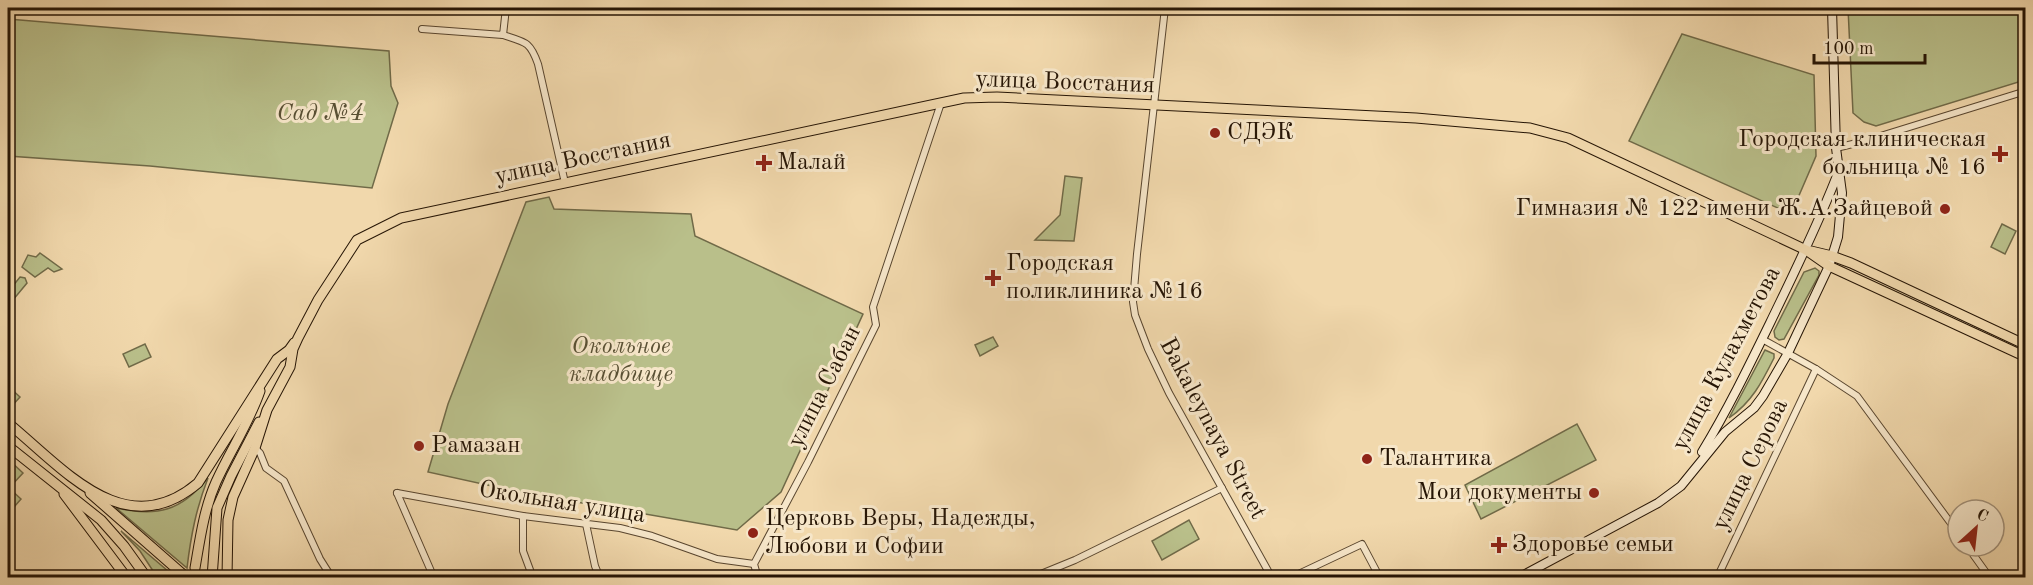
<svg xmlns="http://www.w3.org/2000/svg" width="2033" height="585" viewBox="0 0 2033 585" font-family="'Old Standard TT',serif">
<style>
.green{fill:#b9bf8a;stroke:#706a48;stroke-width:1.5}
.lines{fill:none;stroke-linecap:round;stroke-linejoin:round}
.primary-tunnel{stroke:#c8b18b;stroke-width:9;stroke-dasharray:9 4.5;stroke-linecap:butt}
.minor-casing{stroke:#59462f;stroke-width:8}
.secondary-casing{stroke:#261505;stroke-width:10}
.primary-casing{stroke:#261505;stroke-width:11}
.minor{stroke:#f6e6c9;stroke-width:6}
.secondary{stroke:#f6e6c9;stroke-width:8}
.primary{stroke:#f1d8ac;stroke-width:9}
.poi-dot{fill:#8f2418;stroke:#f6e6c9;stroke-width:2}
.labels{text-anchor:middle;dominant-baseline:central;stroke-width:6;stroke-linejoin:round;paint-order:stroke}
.street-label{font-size:24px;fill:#261505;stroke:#f6e6c9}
.park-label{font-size:24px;font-style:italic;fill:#595034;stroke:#f6e6c9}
.poi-label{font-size:24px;fill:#261505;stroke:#f6e6c9;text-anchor:start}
</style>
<rect width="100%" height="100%" fill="#f1d8ac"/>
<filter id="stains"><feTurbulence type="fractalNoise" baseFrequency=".00333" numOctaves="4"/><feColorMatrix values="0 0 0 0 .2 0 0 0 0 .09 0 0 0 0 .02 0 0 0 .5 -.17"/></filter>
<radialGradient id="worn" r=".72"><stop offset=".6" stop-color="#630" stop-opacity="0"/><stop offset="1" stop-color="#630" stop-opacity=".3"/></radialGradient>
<g class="green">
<polygon points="1848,8 2025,8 2025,80 1876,126 1864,122 1853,113"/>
<polygon points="8,19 389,51 391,86 398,103 372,188 150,166 8,156"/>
<polygon points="1682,34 1814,75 1816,156 1791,214 1629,141"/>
<polygon points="1065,176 1082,178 1074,241 1035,240 1060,215"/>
<polygon points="549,197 554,209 691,214 695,236 863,314 781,492 737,530 519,492 428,472 448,404 526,202"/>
<polygon points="2002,224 2016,231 2005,254 1991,247"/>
<polygon points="40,253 62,269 54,272 48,268 35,277 22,267 28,255 36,257"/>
<polygon points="1815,268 1819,271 1819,275 1784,339 1779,340 1775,337 1774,331 1804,272"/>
<polygon points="20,277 25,278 27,283 13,300 8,295 8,292"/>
<polygon points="993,337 998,346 980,356 975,345"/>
<polygon points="145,344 151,357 129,367 123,354"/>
<path d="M1765,350l9,4v4c-12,24 -22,44 -45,60z"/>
<polygon points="8,386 20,397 11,407 8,404"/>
<polygon points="1577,424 1596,460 1481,519 1465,485"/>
<polygon points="8,459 23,473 11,486 8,483"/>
<path d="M208,478c-12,31 -17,57 -21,90l-71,-60c42,9 65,3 92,-30z"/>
<polygon points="8,487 21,499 8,514"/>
<polygon points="1189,520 1199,539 1162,560 1152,541"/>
<polygon points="121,531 175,577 157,577 140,551"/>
</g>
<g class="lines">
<polyline class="primary-tunnel" points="195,578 195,568"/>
<defs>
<g id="minor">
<polyline points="1165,8 1137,254 1133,302 1135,315 1148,349 1169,393 1272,578"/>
<polyline points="422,29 503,35 506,8"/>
<path d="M503,35c22,7 27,6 35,29l27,119"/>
<polyline points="1836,148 1861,142 2026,91"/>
<polyline points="1762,339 1816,369 1857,396 1958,533"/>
<polyline points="255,448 260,453 266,468 284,481 320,559 332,578"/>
<polyline points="397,493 523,516 620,528 652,536 717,559 754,564"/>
<polyline points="397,493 434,578"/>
<polyline points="523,516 523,551 533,578"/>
<polyline points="586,524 595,566 600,578"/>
<polyline points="1967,546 1990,578"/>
<polyline points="758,578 754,564 808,462 876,325 873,307 941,103"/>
<polyline points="1031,578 1075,560 1222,488"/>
<polyline points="1290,578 1362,544 1380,578"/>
<polyline points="1717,578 1816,369"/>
</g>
<g id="secondary">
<path d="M1702,452c25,-41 47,-86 68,-129 24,-50 48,-98 68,-150"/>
<polyline points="1518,578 1658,503 1681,486 1725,432 1754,408 1763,396 1788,353 1829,266 1838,237 1842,193 1836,148 1832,8"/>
</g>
<g id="primary">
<polyline points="1811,251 1832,256 1851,263 2026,345"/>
<path d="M8,423c56,46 117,122 190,60l79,-124 12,-9 5,-7"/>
<polyline points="8,446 101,520 124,546 147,578"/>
<polyline points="90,493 187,578"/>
<polyline points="64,494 127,578"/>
<path d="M195,568c5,-29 9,-59 21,-86 14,-31 33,-59 44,-91"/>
<polyline points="212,578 217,508 231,476 259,422"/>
<polyline points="227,578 228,520 233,497 255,448 267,410 290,367 293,349 298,338 318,300 357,240 401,218 964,98 997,97 1416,118 1530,128 1568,138 1806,250 1829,266 2026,357"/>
</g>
</defs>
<use href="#minor" class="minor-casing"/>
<use href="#secondary" class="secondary-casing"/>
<use href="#primary" class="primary-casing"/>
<use href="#minor" class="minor"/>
<use href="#secondary" class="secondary"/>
<use href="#primary" class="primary"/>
</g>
<g class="poi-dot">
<circle cx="1215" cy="133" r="6"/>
<path d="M1997 145h6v6h6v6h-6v6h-6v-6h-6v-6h6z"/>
<path d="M761 154h6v6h6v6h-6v6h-6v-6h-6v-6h6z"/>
<circle cx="1945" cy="209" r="6"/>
<path d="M990 269h6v6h6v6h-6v6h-6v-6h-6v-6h6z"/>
<circle cx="419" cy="446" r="6"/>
<circle cx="1367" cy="459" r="6"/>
<circle cx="1594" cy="493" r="6"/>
<circle cx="753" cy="533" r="6"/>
<path d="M1496 536h6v6h6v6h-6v6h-6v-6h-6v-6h6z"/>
</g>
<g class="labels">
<g class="street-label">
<text transform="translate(1065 83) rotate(2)">улица Восстания</text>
<text transform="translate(583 159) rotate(-12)">улица Восстания</text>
<text transform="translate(1727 359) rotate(-62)">улица Кулахметова</text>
<text transform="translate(825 387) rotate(-63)">улица Сабан</text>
<text transform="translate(1212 429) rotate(62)">Bakaleynaya Street</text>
<text transform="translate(1751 465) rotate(-64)">улица Серова</text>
<text transform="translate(562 503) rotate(9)">Окольная улица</text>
</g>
<g class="park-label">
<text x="320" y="114">Сад №4</text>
<text x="621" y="347">Окольное<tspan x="621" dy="28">кладбище</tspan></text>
</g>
<g class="poi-label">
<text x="1227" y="133">СДЭК</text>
<text x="1986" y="140" text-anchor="end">Городская клиническая<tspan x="1986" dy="28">больница № 16</tspan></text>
<text x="777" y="163">Малай</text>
<text x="1933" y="209" text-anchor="end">Гимназия № 122 имени Ж.А.Зайцевой</text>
<text x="1006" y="264">Городская<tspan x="1006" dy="28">поликлиника №16</tspan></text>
<text x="431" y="446">Рамазан</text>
<text x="1379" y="459">Талантика</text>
<text x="1582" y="493" text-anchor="end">Мои документы</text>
<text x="765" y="519">Церковь Веры, Надежды,<tspan x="765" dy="28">Любови и Софии</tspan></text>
<text x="1512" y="545">Здоровье семьи</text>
</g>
</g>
<rect width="2033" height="585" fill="none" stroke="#f1d8ac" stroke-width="30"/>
<rect x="9" y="9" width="2015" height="567" fill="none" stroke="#261505" stroke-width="3"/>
<rect x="15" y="15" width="2003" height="555" fill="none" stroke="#261505" stroke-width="1.5"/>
<g transform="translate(1976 528) rotate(27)"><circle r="28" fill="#f6e6c9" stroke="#a3927b" stroke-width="1.5"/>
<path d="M0-4.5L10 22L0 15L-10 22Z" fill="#8f2418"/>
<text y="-9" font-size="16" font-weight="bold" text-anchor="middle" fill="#261505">С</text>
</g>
<path d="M1814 54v9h111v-9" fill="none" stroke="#261505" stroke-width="3"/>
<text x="1823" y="54" font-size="18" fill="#261505" stroke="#f6e6c9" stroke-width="4.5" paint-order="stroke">100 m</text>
<rect width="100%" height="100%" filter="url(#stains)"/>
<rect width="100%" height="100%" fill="url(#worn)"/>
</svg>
